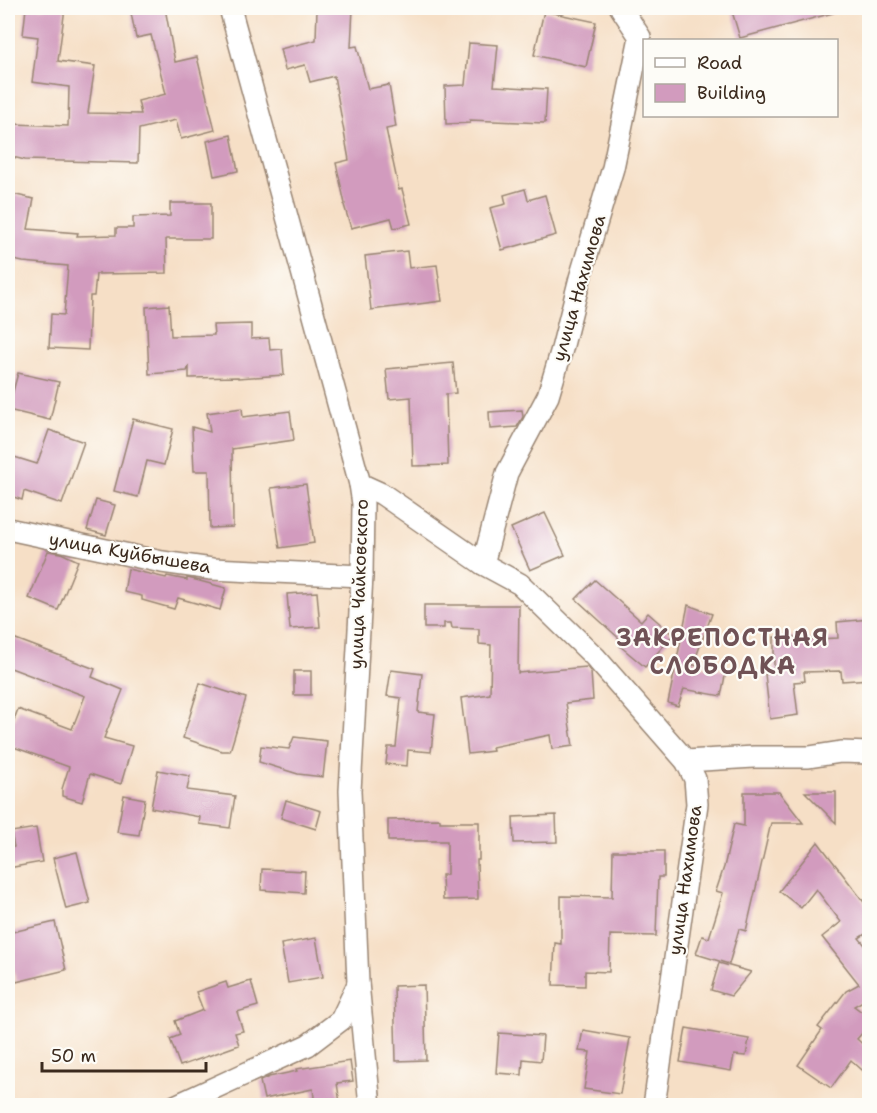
<svg xmlns="http://www.w3.org/2000/svg" width="877" height="1113" viewBox="0 0 877 1113" font-family="'Shantell Sans',sans-serif">
<style>
.building{fill:#d29bbe}
.lines{fill:none;stroke-linecap:round;stroke-linejoin:round}
.street-casing{stroke:#988472;stroke-width:24}
.street{stroke:#fff;stroke-width:21}
.labels{text-anchor:middle;dominant-baseline:central;stroke-width:4.5;stroke-linejoin:round;paint-order:stroke}
.street-label{font-size:18px;fill:#3b2a1e;stroke:#fdfcf7}
.district-label{font-size:24px;font-weight:bold;letter-spacing:1.5px;fill:#705256;stroke:#fdfcf7}
</style>
<rect width="100%" height="100%" fill="#fdfcf7"/>
<filter id="ink" filterUnits="userSpaceOnUse"><feTurbulence type="fractalNoise" baseFrequency=".0167" numOctaves="2"/><feDisplacementMap in="SourceGraphic" scale="12" xChannelSelector="R" yChannelSelector="G"/><feConvolveMatrix kernelMatrix="1 2 1 2 8 2 1 2 1" color-interpolation-filters="sRGB"/></filter>
<filter id="wash" filterUnits="userSpaceOnUse"><feTurbulence type="fractalNoise" baseFrequency=".008" numOctaves="4" result="noise"/><feDisplacementMap in="SourceGraphic" scale="24" xChannelSelector="R" yChannelSelector="G"/><feGaussianBlur stdDeviation="1.35" result="paint"/><feColorMatrix in="noise" values="0 0 0 0 0 0 0 0 0 0 0 0 0 0 0 0 0 1.4 0 .05"/><feComposite in="paint" operator="in"/></filter>
<g filter="url(#wash)">
<rect width="100%" height="100%" fill="#f6dfc6"/>
<g id="blocks">
<g class="building">
<polygon points="26,8 65,8 58,61 95,66 88,113 141,114 138,101 166,94 151,35 136,38 130,8 165,8 175,62 197,57 215,130 181,139 176,120 139,129 138,163 25,160 8,156 8,136 10,137 13,124 68,126 69,87 32,82 38,37 23,35"/>
<polygon points="317,8 353,8 351,47 357,46 368,89 389,85 396,127 386,129 399,190 402,189 411,224 394,228 391,218 351,228 344,205 345,204 336,163 349,160 334,76 310,82 305,65 285,70 280,49 316,40"/>
<polygon points="731,8 832,8 833,13 740,38"/>
<polygon points="544,11 596,22 586,67 534,55"/>
<polygon points="469,43 498,45 494,86 547,89 545,123 470,120 470,123 446,124 445,86 465,85"/>
<polygon points="231,135 238,171 214,176 207,141"/>
<polygon points="525,189 528,200 545,195 556,235 502,250 490,208 506,204 504,195"/>
<polygon points="8,193 34,199 28,229 78,233 77,236 116,235 116,228 133,228 133,217 170,216 170,203 211,203 211,239 166,239 167,273 96,274 94,296 90,296 88,350 49,348 51,314 64,315 68,266 23,262 8,259"/>
<polygon points="407,251 409,268 437,265 442,301 371,310 365,256"/>
<polygon points="169,305 171,336 214,335 213,325 251,324 251,339 269,338 270,350 282,349 284,375 238,378 238,377 189,378 189,366 187,371 149,374 146,307"/>
<polygon points="453,363 456,393 446,394 448,465 413,466 411,397 389,399 386,369"/>
<polygon points="18,373 59,382 50,420 8,410"/>
<polygon points="242,408 243,417 290,411 294,440 232,449 233,527 210,528 209,471 194,471 192,427 210,432 207,413"/>
<polygon points="522,410 523,417 517,427 490,429 489,412"/>
<polygon points="133,419 173,429 164,465 147,461 138,497 114,491"/>
<polygon points="49,430 84,442 62,504 24,491 22,500 8,495 8,455 37,464"/>
<polygon points="306,484 314,543 280,548 271,488"/>
<polygon points="96,500 115,505 106,535 87,530"/>
<polygon points="545,513 565,555 530,570 511,528"/>
<polygon points="48,551 61,553 78,561 58,610 29,598"/>
<polygon points="128,569 166,578 167,576 187,580 187,578 196,580 226,588 220,610 178,598 174,609 142,600 142,596 124,592"/>
<polygon points="595,580 641,621 648,613 673,635 645,667 620,646 623,642 576,599"/>
<polygon points="317,592 320,627 290,629 287,594"/>
<polygon points="424,605 519,605 518,673 587,667 591,672 593,700 566,703 573,746 552,749 550,735 492,747 493,751 468,754 461,698 490,694 491,645 479,644 479,629 452,628 451,623 444,623 444,628 424,628"/>
<polygon points="688,605 712,614 693,665 726,671 721,696 684,689 678,706 668,703"/>
<polygon points="870,619 870,679 842,681 841,671 804,672 805,681 794,682 798,715 770,719 765,674 774,673 774,637 795,637 795,640 838,638 837,622"/>
<polygon points="8,636 95,669 92,677 123,690 104,738 132,746 121,784 90,774 82,802 62,796 62,789 69,767 8,745 8,736 18,709 72,729 85,696 8,667"/>
<polygon points="391,670 422,674 418,712 435,714 431,752 408,750 407,766 386,764 388,747 396,747 401,698 387,696"/>
<rect x="294" y="671" width="17" height="24"/>
<polygon points="200,683 246,698 230,751 222,751 183,738"/>
<polygon points="294,737 327,741 323,777 298,774 259,762 261,746 289,749"/>
<polygon points="158,770 190,776 187,790 235,796 230,828 199,824 200,817 151,808"/>
<polygon points="744,792 779,792 803,823 771,823 746,931 739,929 729,964 696,954 702,936 709,938 723,893 716,891 724,867 734,824 744,826"/>
<polygon points="805,792 836,792 836,823"/>
<polygon points="124,795 145,799 139,835 117,832"/>
<polygon points="286,800 321,811 316,829 281,818"/>
<polygon points="556,815 557,842 514,843 513,817"/>
<polygon points="440,819 440,822 479,822 479,860 477,860 478,899 443,900 442,875 447,875 447,841 388,841 388,820"/>
<polygon points="36,828 42,862 8,868 8,849 14,847 11,832"/>
<polygon points="818,842 870,910 870,931 859,938 870,951 870,997 854,1006 870,1018 870,1024 857,1039 870,1051 870,1077 851,1060 831,1088 798,1065 822,1030 818,1027 846,991 859,984 822,937 841,922 816,889 801,908 779,891"/>
<polygon points="613,851 664,851 664,877 658,877 656,936 610,935 609,972 585,971 585,986 553,985 555,943 561,944 561,896 612,897"/>
<polygon points="77,852 90,903 66,909 53,858"/>
<polygon points="262,869 305,871 304,893 261,890"/>
<polygon points="55,922 66,970 16,982 8,946 8,933"/>
<polygon points="316,938 323,977 288,983 281,944"/>
<polygon points="719,963 751,972 731,996 711,990"/>
<polygon points="251,981 258,1006 237,1012 243,1031 235,1033 239,1045 180,1066 170,1039 180,1035 175,1021 203,1010 196,992 226,982 228,988"/>
<polygon points="424,985 426,1060 396,1061 394,986"/>
<polygon points="686,1028 749,1039 746,1056 734,1055 731,1071 680,1062"/>
<polygon points="583,1030 630,1038 620,1094 584,1089 590,1052 579,1051"/>
<polygon points="499,1033 543,1036 541,1061 523,1059 522,1075 496,1073"/>
<polygon points="350,1061 353,1081 337,1083 340,1103 315,1106 313,1089 264,1099 260,1081 269,1077 297,1071 296,1069"/>
</g>
</g>
</g>
<g filter="url(#ink)">
<use href="#blocks" fill-opacity="0" stroke="#988472" stroke-width="1.5"/>
<g class="lines">
<defs>
<g id="street">
<polyline points="230,8 360,484 363,504 362,576 350,791 358,983 370,1106"/>
<polyline points="360,484 382,494 483,564 520,584 595,657 686,761 695,779 697,804 654,1106"/>
<polyline points="8,529 162,562 212,569 362,576"/>
<polyline points="483,564 507,473 548,396 562,349 580,278 613,168 640,37 621,8"/>
<polyline points="686,761 754,757 809,757 841,752 870,753"/>
<polyline points="175,1106 308,1045 341,1020 358,984"/>
</g>
</defs>
<use href="#street" class="street-casing"/>
<use href="#street" class="street"/>
</g>
</g>
<g class="labels">
<g class="street-label">
<text transform="translate(579 288) rotate(-74)">улица Нахимова</text>
<text transform="translate(130 553) rotate(10)">улица Куйбышева</text>
<text transform="translate(359 584) rotate(-88)">улица Чайковского</text>
<text transform="translate(685 880) rotate(-82)">улица Нахимова</text>
</g>
<g class="district-label">
<text x="723" y="638">ЗАКРЕПОСТНАЯ<tspan x="723" dy="28">СЛОБОДКА</tspan></text>
</g>
</g>
<rect width="877" height="1113" fill="none" stroke="#fdfcf7" stroke-width="30"/>
<rect x="643" y="39" width="195" height="78" fill="#fdfcf7" stroke="#afa8a0" stroke-width="1.5"/>
<rect x="655" y="58" width="30" height="9" fill="#ffffff" stroke="#afa8a0" stroke-width="1.5"/>
<text x="697" y="69" font-size="18" fill="#3b2a1e">Road</text>
<rect x="655" y="84" width="30" height="18" fill="#d29bbe" stroke="#afa8a0" stroke-width="1.5"/>
<text x="697" y="99" font-size="18" fill="#3b2a1e">Building</text>
<path d="M42 1062v9h164v-9" fill="none" stroke="#3b2a1e" stroke-width="3"/>
<text x="51" y="1062" font-size="18" fill="#3b2a1e" stroke="#fdfcf7" stroke-width="4.5" paint-order="stroke">50 m</text>
</svg>
